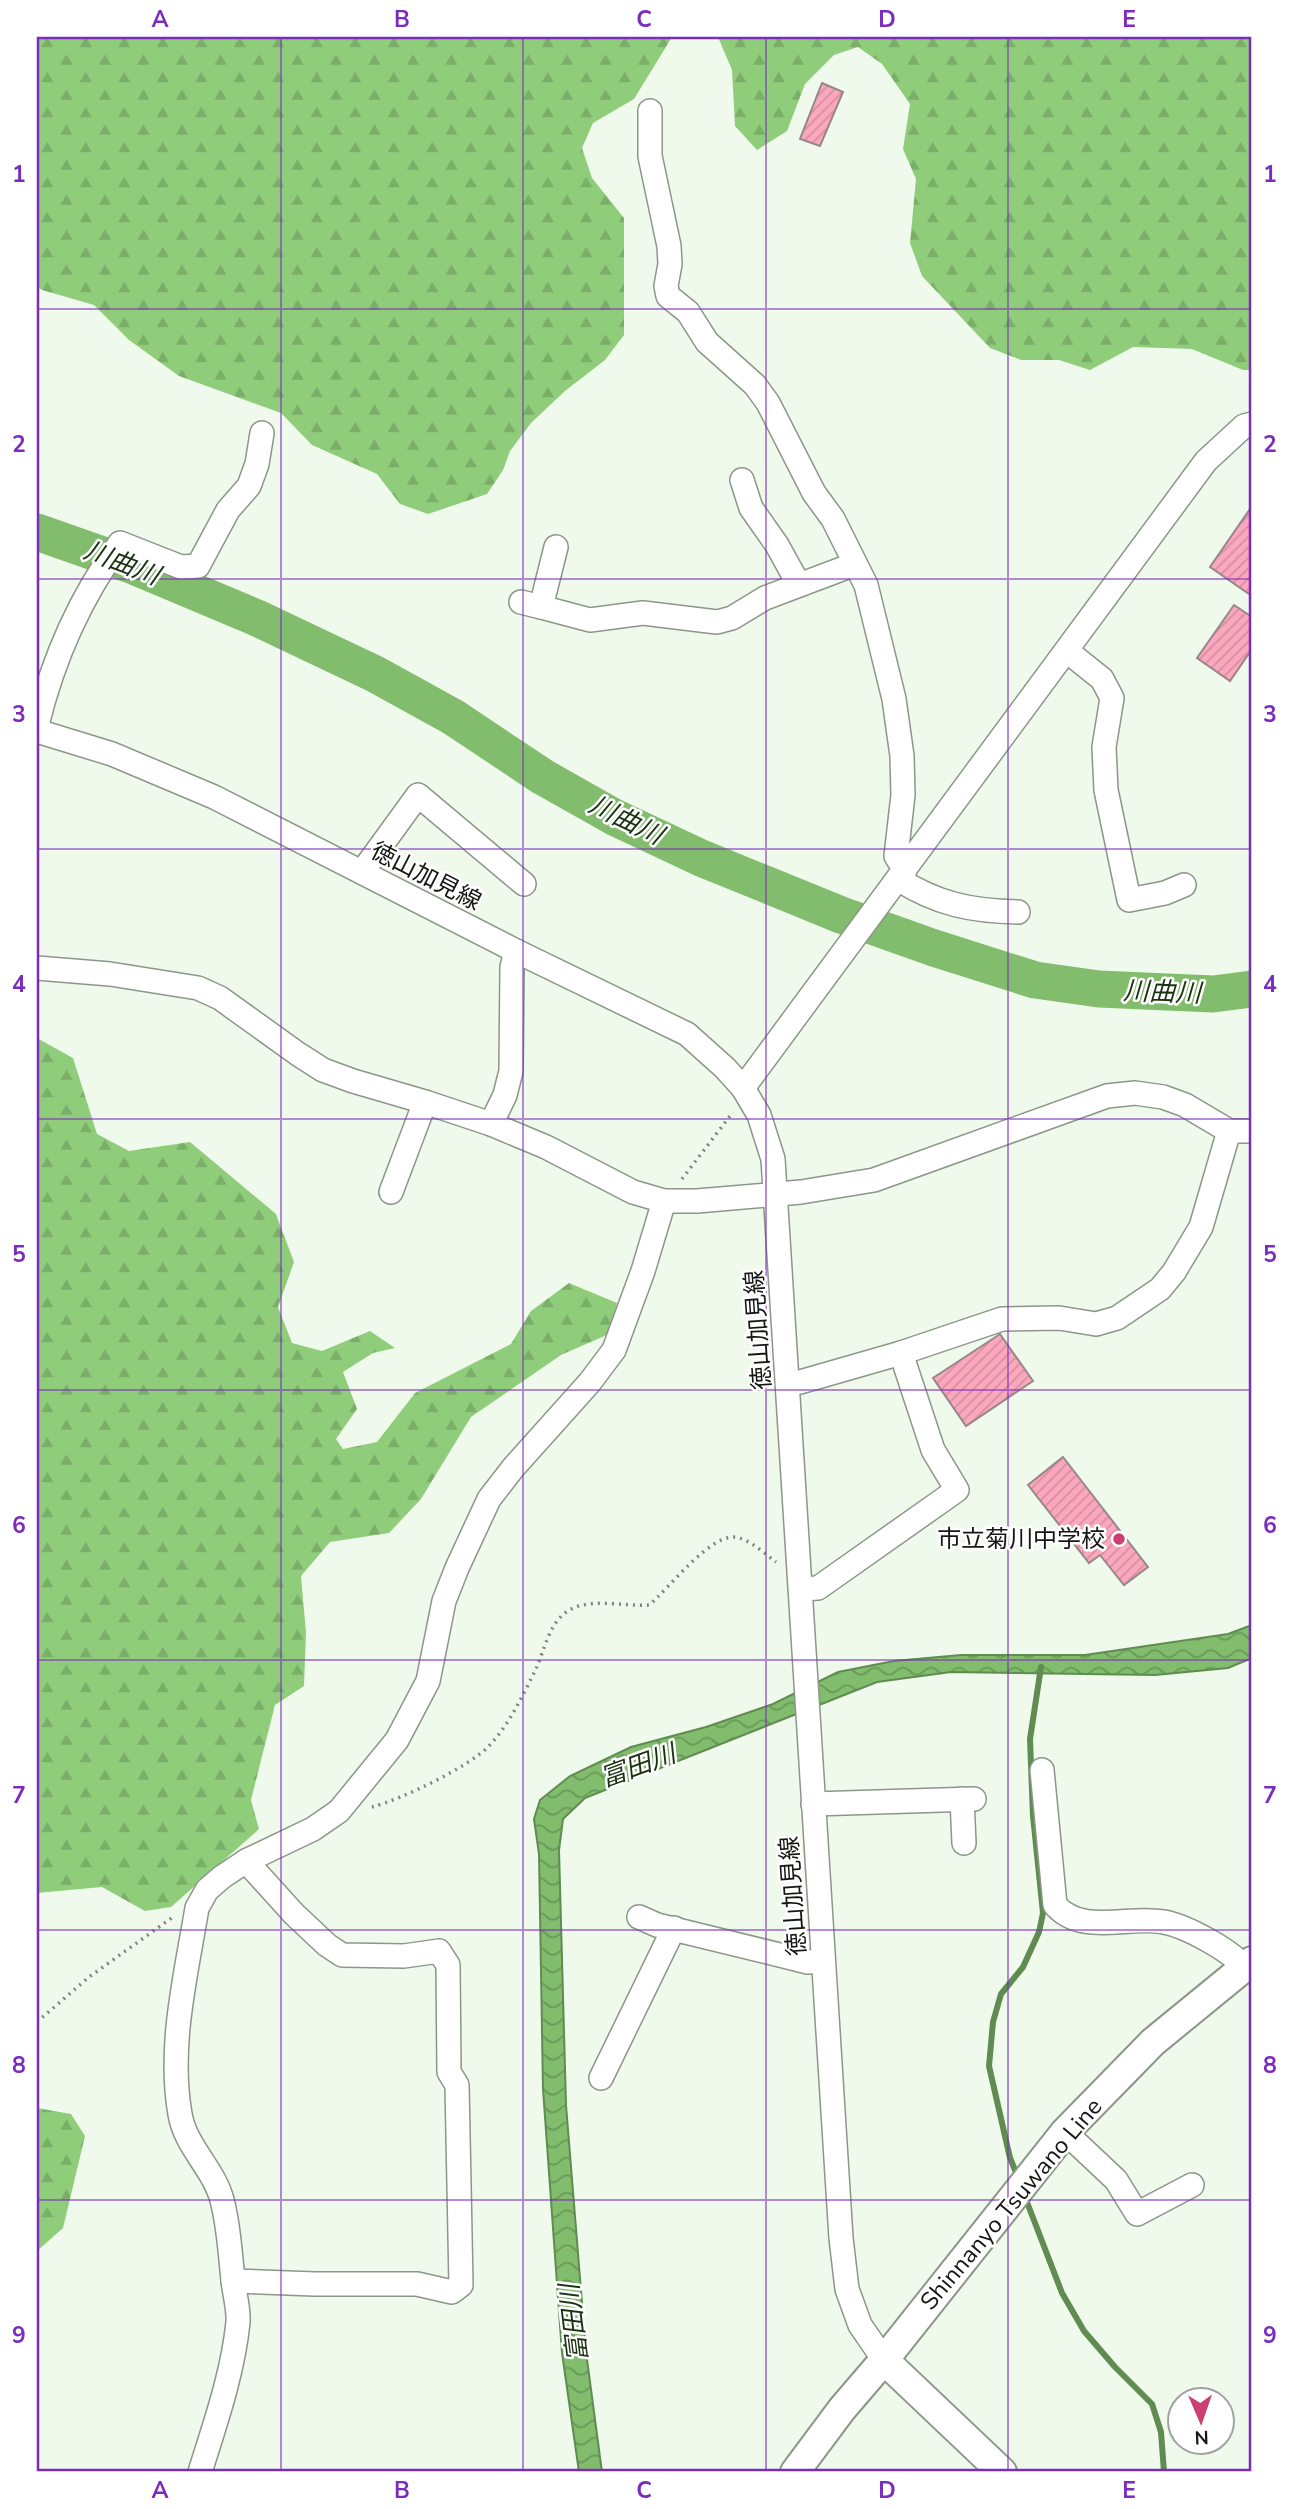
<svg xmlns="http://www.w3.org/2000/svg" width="1289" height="2509" viewBox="0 0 1289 2509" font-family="'Nunito Sans','Noto Sans JP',sans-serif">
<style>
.forest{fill:url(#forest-firs)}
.water{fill:url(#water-waves);stroke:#608b51;stroke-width:2}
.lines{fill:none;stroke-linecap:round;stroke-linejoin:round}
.stream{stroke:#608b51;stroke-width:6}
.river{stroke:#81bd6c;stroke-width:37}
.building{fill:url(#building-hatch);stroke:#97868a;stroke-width:2}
.minor-casing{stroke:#8c9689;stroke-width:26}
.major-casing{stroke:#8c9689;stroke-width:32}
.path{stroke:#7f867d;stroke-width:3.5;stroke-dasharray:2 5;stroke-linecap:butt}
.minor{stroke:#fff;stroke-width:23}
.major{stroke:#fff;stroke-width:28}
.grid{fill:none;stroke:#7b2cbf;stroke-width:2;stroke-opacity:0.55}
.poi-dot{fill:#cb3f71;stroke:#fff;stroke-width:2.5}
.labels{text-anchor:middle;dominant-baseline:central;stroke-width:5;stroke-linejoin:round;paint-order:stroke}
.street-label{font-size:24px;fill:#141713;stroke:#fff}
.poi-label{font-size:24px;fill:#141713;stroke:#fff;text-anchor:end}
.water-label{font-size:26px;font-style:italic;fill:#1a3211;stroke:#fff}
.neatline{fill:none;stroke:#7b2cbf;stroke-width:2.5}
.grid-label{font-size:23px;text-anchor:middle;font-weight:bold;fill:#7b2cbf}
</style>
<defs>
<pattern id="forest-firs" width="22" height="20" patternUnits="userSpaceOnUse" patternTransform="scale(1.75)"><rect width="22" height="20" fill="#90cd7b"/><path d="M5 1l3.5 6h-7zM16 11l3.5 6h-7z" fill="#7baf69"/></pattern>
<pattern id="water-waves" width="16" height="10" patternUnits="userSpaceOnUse" patternTransform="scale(1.75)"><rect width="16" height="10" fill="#81bd6c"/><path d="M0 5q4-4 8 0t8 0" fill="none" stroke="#689958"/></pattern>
<pattern id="building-hatch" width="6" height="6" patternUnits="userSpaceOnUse" patternTransform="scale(1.75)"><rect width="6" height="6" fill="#fba7bd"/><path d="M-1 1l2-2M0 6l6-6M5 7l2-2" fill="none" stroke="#d68fa2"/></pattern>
</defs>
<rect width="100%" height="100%" fill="#f0faec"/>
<g class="forest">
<polygon points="37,37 672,37 634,99 593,123 582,148 592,178 624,218 624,335 605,360 565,391 531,423 510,451 503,470 487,494 428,514 400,504 377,474 312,445 281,413 179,376 129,340 94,305 42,290 37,287"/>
<polygon points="718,37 1252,37 1252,370 1243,370 1192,349 1133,347 1090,370 1059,360 1021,360 990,348 922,276 910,243 916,179 903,149 910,104 882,64 858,47 834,55 805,84 787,131 757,150 735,126 732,70"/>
<polygon points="37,1038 73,1058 97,1134 129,1151 190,1142 276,1214 294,1262 278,1307 292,1343 322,1351 370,1331 395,1348 373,1353 343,1372 357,1409 336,1439 343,1449 377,1442 415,1393 511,1344 531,1311 569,1283 617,1303 609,1334 561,1355 471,1417 421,1499 389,1533 330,1542 301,1576 306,1633 304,1686 275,1705 251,1800 259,1829 171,1907 145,1911 102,1887 37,1893"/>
<polygon points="37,2108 71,2114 85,2136 63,2228 37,2251"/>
</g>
<polygon class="water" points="1252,1625 1252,1658 1228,1668 1155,1675 951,1672 877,1682 585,1798 563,1819 559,1850 566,2105 586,2352 602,2472 579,2472 562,2353 543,2089 539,1854 534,1819 540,1800 570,1776 631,1747 706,1727 773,1704 838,1672 894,1661 961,1655 1085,1655 1228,1634"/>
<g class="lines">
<g class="stream">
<polyline points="1018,2177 1010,2158 989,2066 993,2022 1001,1994 1023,1967 1039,1932 1043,1913 1033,1816 1030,1739 1041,1667"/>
<polyline points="1025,2197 1062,2293 1084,2331 1115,2367 1152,2404 1161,2432 1164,2472"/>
</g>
<polyline class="river" points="37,532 131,565 257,618 375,674 453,717 543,777 614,817 701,858 841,915 934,948 1035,980 1099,989 1213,994 1252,989"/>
</g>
<g class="building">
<polygon points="822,83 843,92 820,146 800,139"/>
<polygon points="1252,506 1252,596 1210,567"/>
<polygon points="1234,605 1252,617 1252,649 1230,681 1197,658"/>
<polygon points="1000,1334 1033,1381 966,1426 933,1378"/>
<polygon points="1063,1457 1148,1567 1124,1585 1100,1555 1089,1563 1028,1485"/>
</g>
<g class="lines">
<defs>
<g id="minor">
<polyline points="650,111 650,156 669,246 670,264 666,286 668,296 688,312 707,342 755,385 768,403 814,493 833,519 866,585 894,699 902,756 903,795 896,856 905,870"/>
<polyline points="742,480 751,508 777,545 799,585"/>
<polyline points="521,602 541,607 556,547"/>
<polyline points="541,607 590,620 643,613 717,622 732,618 765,598 855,564"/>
<polyline points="1067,651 1102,679 1112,698 1104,747 1106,790 1129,900 1165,893 1184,885"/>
<path d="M37,725c16,-66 43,-127 83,-182l61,24 17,-1 30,-56 21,-24 8,-22 5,-31"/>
<polyline points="37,731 112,754 214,797 516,951 687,1034 725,1068 743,1088 759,1115 773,1159 841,2238 847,2289 860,2325 884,2360"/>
<polyline points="362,872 418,795 524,884"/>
<path d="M898,879c39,25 73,32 120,33"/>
<polyline points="37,968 110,974 198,988 220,998 298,1054 323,1070 353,1081 425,1102 491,1124 546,1147 633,1192 664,1201 697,1201 801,1192 874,1180 1107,1096 1135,1093 1163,1097 1185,1105 1229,1131 1252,1131"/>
<polyline points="743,1088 1206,461 1244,426 1252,424"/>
<polyline points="491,1124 505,1095 511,1071 512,967 516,951"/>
<polyline points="391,1192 425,1102"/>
<polyline points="788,1383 800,1382 901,1353 1002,1319 1059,1318 1096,1324 1117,1318 1160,1289 1174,1272 1201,1227 1229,1131"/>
<polyline points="801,1589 818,1588 957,1490 933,1450 901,1353"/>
<path d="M1042,1770l13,135c27,31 74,10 109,17 22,4 66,28 80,45"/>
<polyline points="962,1799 964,1843"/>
<polyline points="813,1804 974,1799"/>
<polyline points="639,1917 657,1925 808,1962 823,1961"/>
<polyline points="601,2078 674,1928"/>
<polyline points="1065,2132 1116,2180 1137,2214 1192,2185"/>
<polyline points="233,2281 315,2284 417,2284 452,2292 461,2285 457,2085 449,2072 448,1965 439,1951 404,1956 342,1955 327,1945 294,1914 246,1861"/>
<path d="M200,2472c15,-48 33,-99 38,-150 1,-14 -4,-29 -5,-42 -3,-27 -4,-54 -11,-80 -8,-31 -37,-54 -42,-86 -12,-68 6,-139 17,-206l10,-18 15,-13 24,-16 67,-32 26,-18 58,-71 31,-59 16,-80 13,-33 32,-69 24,-31 77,-86 24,-32 29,-79 21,-70"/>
</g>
<g id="major">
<polyline points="884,2360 1002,2472"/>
<polyline points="795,2472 842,2409 884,2360 1065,2132 1153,2042 1252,1961"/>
</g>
</defs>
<use href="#minor" class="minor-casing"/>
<use href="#major" class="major-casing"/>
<g class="path">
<polyline points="682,1179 733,1112"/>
<path d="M372,1807c30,-8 95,-39 117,-61 20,-21 34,-51 47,-77 8,-18 13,-44 29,-56 21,-17 59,-6 84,-8 20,-16 64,-76 90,-67 14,4 26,16 37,24"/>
<polyline points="37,2022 89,1977 173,1917"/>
</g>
<use href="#minor" class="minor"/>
<use href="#major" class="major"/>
</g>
<path class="grid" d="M281,37v2435M523,37v2435M766,37v2435M1008,37v2435M37,309h1215M37,579h1215M37,849h1215M37,1119h1215M37,1390h1215M37,1660h1215M37,1930h1215M37,2200h1215"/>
<circle class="poi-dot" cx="1119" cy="1539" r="7"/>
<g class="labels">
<g class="street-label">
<text transform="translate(426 876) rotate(27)">徳山加見線</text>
<text transform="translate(758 1330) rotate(-94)">徳山加見線</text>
<text transform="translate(793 1896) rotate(-94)">徳山加見線</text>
<text transform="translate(1011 2204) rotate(-50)">Shinnanyo Tsuwano Line</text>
</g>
<g class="poi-label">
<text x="1105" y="1539">市立菊川中学校</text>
</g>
<g class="water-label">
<text transform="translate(122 563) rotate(21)">川曲川</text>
<text transform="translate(626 820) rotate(26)">川曲川</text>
<text transform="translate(1162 992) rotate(2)">川曲川</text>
<text transform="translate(638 1766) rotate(-20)">富田川</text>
<text transform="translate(574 2323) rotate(-97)">富田川</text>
</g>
</g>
<rect width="1289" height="2509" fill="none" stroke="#ffffff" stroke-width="77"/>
<g transform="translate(1201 2421) rotate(178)"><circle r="33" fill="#ffffff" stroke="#a1a2a1" stroke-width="2"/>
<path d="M0-5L12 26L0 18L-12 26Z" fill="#cb3f71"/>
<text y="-10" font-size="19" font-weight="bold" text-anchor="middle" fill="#141713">N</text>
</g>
<rect x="38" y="38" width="1212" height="2432" class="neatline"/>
<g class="grid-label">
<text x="160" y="27">A</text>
<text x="402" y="27">B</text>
<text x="644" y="27">C</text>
<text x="887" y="27">D</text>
<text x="1129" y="27">E</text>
<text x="19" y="182">1</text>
<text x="1270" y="182">1</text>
<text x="19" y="452">2</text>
<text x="1270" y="452">2</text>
<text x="19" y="722">3</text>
<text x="1270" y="722">3</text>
<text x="19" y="992">4</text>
<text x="1270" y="992">4</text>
<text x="19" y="1262">5</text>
<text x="1270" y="1262">5</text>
<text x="19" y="1533">6</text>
<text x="1270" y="1533">6</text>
<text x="19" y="1803">7</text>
<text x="1270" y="1803">7</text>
<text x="19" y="2073">8</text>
<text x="1270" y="2073">8</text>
<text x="19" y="2343">9</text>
<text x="1270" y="2343">9</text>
<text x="160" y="2498">A</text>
<text x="402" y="2498">B</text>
<text x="644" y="2498">C</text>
<text x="887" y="2498">D</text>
<text x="1129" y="2498">E</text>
</g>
</svg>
